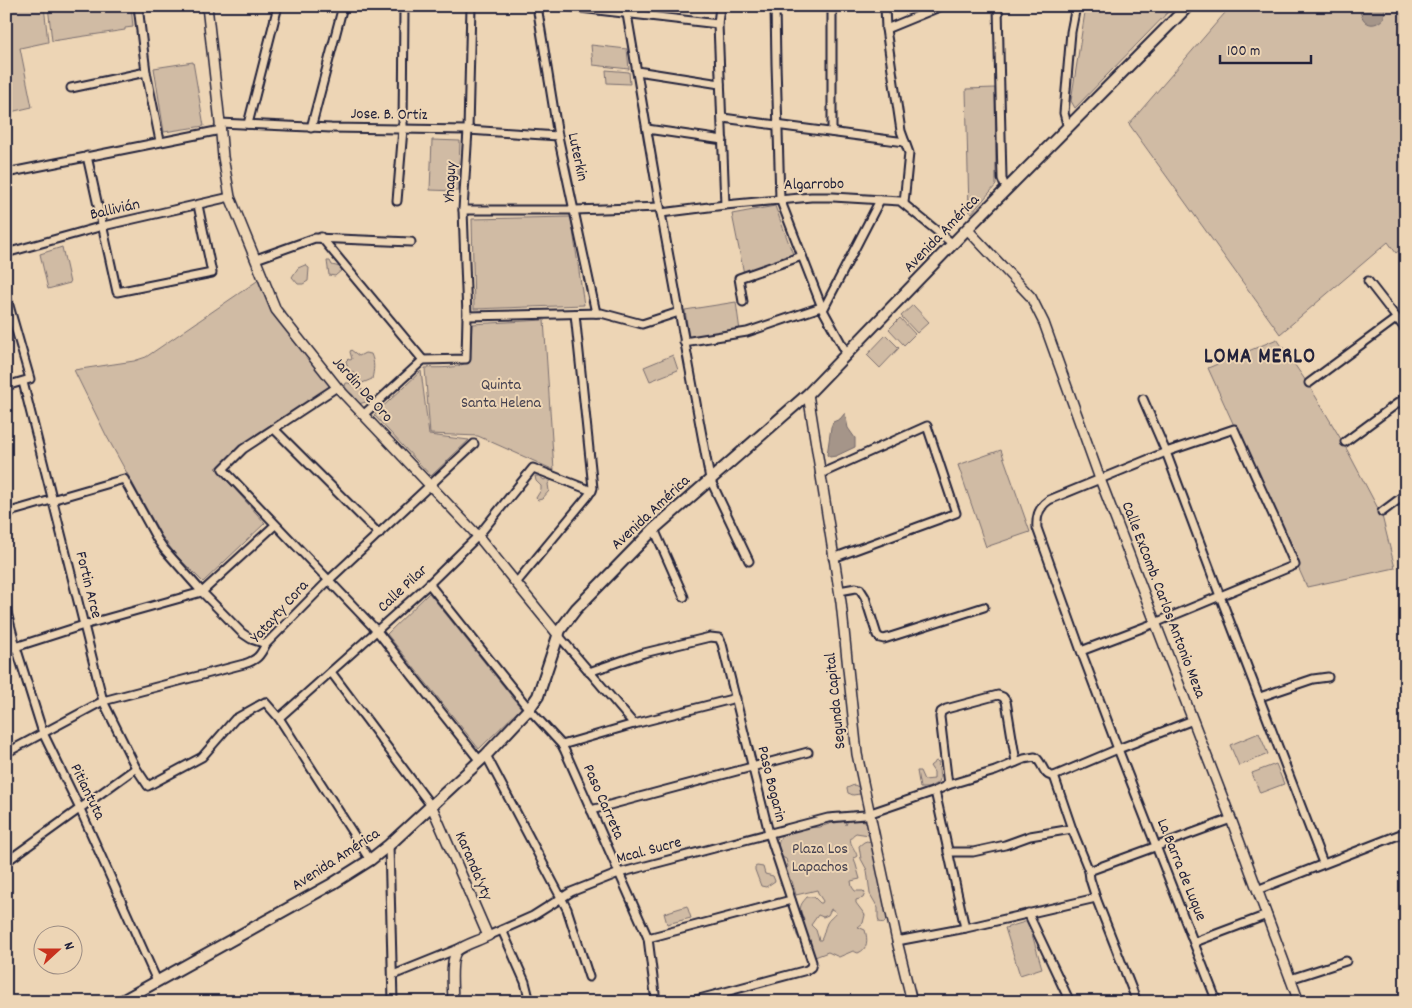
<svg xmlns="http://www.w3.org/2000/svg" width="1412" height="1008" viewBox="0 0 1412 1008" font-family="Dekko,sans-serif">
<style>
.green{fill:#d0bba4;stroke:#796e70;fill-rule:evenodd}
.water{fill:#a59589;stroke:#71676a}
.lines{fill:none;stroke-linecap:round;stroke-linejoin:round}
.minor-casing{stroke:#22223b;stroke-width:11}
.tertiary-casing{stroke:#22223b;stroke-width:12}
.secondary-casing{stroke:#22223b;stroke-width:14}
.minor{stroke:#edd5b5;stroke-width:7}
.tertiary{stroke:#edd5b5;stroke-width:9}
.secondary{stroke:#edd5b5;stroke-width:10}
.labels{text-anchor:middle;dominant-baseline:central;stroke-width:4;stroke-linejoin:round;paint-order:stroke}
.street-label{font-size:16px;fill:#22223b;stroke:#edd5b5}
.park-label{font-size:16px;fill:#454150;stroke:#edd5b5}
.district-label{font-size:21px;font-weight:bold;letter-spacing:1px;fill:#22223b;stroke:#edd5b5}
</style>
<rect width="100%" height="100%" fill="#edd5b5"/>
<filter id="ink" filterUnits="userSpaceOnUse"><feTurbulence type="fractalNoise" baseFrequency=".02" numOctaves="2"/><feDisplacementMap in="SourceGraphic" scale="10" xChannelSelector="R" yChannelSelector="G"/><feConvolveMatrix kernelMatrix="1 2 1 2 8 2 1 2 1" color-interpolation-filters="sRGB"/></filter>
<g filter="url(#ink)">
<g class="green">
<polygon points="6,6 44,6 48,42 20,48 32,107 6,113"/>
<polygon points="48,6 131,6 133,27 125,28 125,30 52,41"/>
<polygon points="1086,6 1174,6 1075,108 1071,101"/>
<polygon points="1231,6 1406,6 1406,245 1396,253 1388,242 1280,334 1129,124"/>
<polygon points="591,45 627,49 629,69 593,65"/>
<polygon points="193,62 204,126 164,132 154,68"/>
<polygon points="606,70 629,72 630,84 607,83"/>
<polygon points="995,88 996,185 972,213 969,211 966,89"/>
<polygon points="432,140 460,141 458,191 430,190"/>
<polygon points="775,206 794,257 744,274 732,214"/>
<polygon points="571,217 584,305 474,309 472,219"/>
<polygon points="62,247 70,283 48,289 40,254"/>
<polygon points="327,261 330,261 332,265 340,267 342,270 335,276 329,275"/>
<polygon points="305,265 309,268 308,281 303,284 298,284 292,277 298,268"/>
<polygon points="260,279 270,309 332,387 216,468 265,523 203,582 175,554 161,535 106,435 74,370 134,361 146,357"/>
<polygon points="736,302 740,331 689,339 685,310"/>
<polygon points="913,305 929,322 917,333 901,316"/>
<polygon points="900,318 915,334 904,345 889,329"/>
<path d="M544,320l10,150 -76,-34 -48,-2 -5,-66c13,-1 34,2 45,-8l2,-36z"/>
<polygon points="886,335 899,348 880,368 867,355"/>
<polygon points="1277,339 1310,387 1345,446 1382,516 1395,568 1307,587 1208,368"/>
<path d="M351,350l8,6 6,-3 6,1c4,9 3,16 1,25l-12,5 -3,-3v-5c-5,-6 -9,-4 -11,-15l2,-2 2,1 2,-1 -2,-7z"/>
<polygon points="673,355 678,370 650,381 644,367"/>
<polygon points="421,371 429,435 469,440 431,476 374,415"/>
<path d="M346,383h3c8,6 12,2 18,13l-1,6 -8,2 -5,-9 -6,-4 -2,-5z"/>
<polygon points="1001,450 1030,532 986,547 958,465"/>
<polygon points="535,476 539,476 544,480 550,477 552,479 548,484 549,491 542,499 538,500 536,498 541,490 541,486 536,481"/>
<polygon points="429,593 521,708 479,749 387,634"/>
<polygon points="1259,733 1268,754 1239,766 1230,745"/>
<path d="M936,761l3,1c-2,7 3,13 0,20l-11,6h-8l-3,-17h3l4,9 10,-1v-7l-4,-6z"/>
<polygon points="1276,764 1284,784 1260,793 1252,773"/>
<polygon points="854,785 859,787 860,794 853,795 848,793 847,788"/>
<path d="M851,819c13,5 14,-5 20,15l-2,1 -13,-2c-12,7 -1,14 1,23l-3,2 6,21 -9,2 1,6 3,4h8l2,2 -2,5 -7,2v3l9,12 -2,8 -5,4 7,3c3,10 3,19 -7,23l-5,-2 -14,6 -11,-5 -13,5 -3,-1 -6,-14c-6,-1 -10,-5 -10,-12 2,-3 7,-7 8,-10 0,-3 -3,-6 -3,-8 -2,-7 2,-10 6,-15h7l6,6h2l1,-2 -4,-6 -2,-5 -21,5 -4,-14 -4,-2 -3,-4v-5l3,-3 -2,-8 -4,-2c-5,-12 -5,-13 1,-24l24,-5 13,-1 12,-4h3l10,-2 1,4 2,-5zM831,909l4,2 1,2c-3,4 -7,6 -9,10 -3,6 -3,12 -6,17h-2l-3,-10 -5,-5 7,-10 5,2 5,-2z"/>
<polygon points="867,841 872,843 879,867 880,887 886,911 887,919 884,923 879,922 878,917 878,908 870,894 867,870 861,859 859,846 864,842"/>
<polygon points="757,866 763,867 765,874 773,876 775,881 766,887 761,886 755,870 755,867"/>
<polygon points="687,906 691,918 667,924 664,913"/>
<polygon points="1028,921 1042,968 1020,975 1005,928"/>
</g>
<g class="water">
<path d="M1359,6h26l-1,12c-13,13 -23,4 -25,-12z"/>
<polygon points="845,413 848,428 855,438 855,447 836,456 830,457 827,455 831,427 833,422 840,419"/>
</g>
<g class="lines">
<defs>
<g id="minor">
<polyline points="138,6 146,72 160,141"/>
<polyline points="537,6 558,136 596,313"/>
<polyline points="563,6 718,24"/>
<polyline points="720,6 718,24 725,205"/>
<polyline points="775,6 776,64 780,199 823,310 847,354"/>
<polyline points="832,6 832,132"/>
<polyline points="885,6 886,29 901,131 909,153 904,203"/>
<polyline points="998,6 1002,179 1004,184 1008,187"/>
<polyline points="627,14 661,213 710,479 749,561"/>
<polyline points="886,29 942,6"/>
<polyline points="637,71 720,84"/>
<polyline points="71,88 146,72"/>
<polyline points="723,118 905,142"/>
<polyline points="220,123 331,128 468,130 558,136"/>
<polyline points="248,124 278,6"/>
<polyline points="311,128 343,6"/>
<polyline points="1068,128 1064,113 1071,32 1076,6"/>
<polyline points="647,129 723,140"/>
<polyline points="87,156 117,292 212,273 198,205"/>
<polyline points="6,173 221,130"/>
<polyline points="397,201 403,129 404,6"/>
<polyline points="463,210 575,210 660,207"/>
<polyline points="661,213 725,205 811,197 833,197 900,201 953,244"/>
<polyline points="321,237 423,360"/>
<polyline points="6,253 103,226 230,197"/>
<polyline points="256,259 315,238 411,242"/>
<polyline points="1368,281 1406,330"/>
<polyline points="6,295 30,379 6,386"/>
<polyline points="743,302 739,278 802,256"/>
<polyline points="823,310 880,200"/>
<polyline points="467,316 601,313 642,324 679,312"/>
<polyline points="684,342 747,332 821,307"/>
<polyline points="23,382 103,701 136,768 148,786 202,757 235,719 265,702 279,718 370,860"/>
<polyline points="1309,383 1397,318"/>
<polyline points="337,387 243,449 223,469 377,631 480,761"/>
<polyline points="1143,399 1166,452 1220,596 1323,863"/>
<polyline points="363,415 423,360 466,359 467,316 463,210 468,130 471,6"/>
<polyline points="274,429 379,534"/>
<polyline points="1345,442 1406,397"/>
<polyline points="820,474 927,426 956,513 833,558"/>
<polyline points="1382,512 1406,494"/>
<polyline points="6,513 124,479 157,539 164,549 202,592 242,633 251,639 266,644"/>
<polyline points="654,529 684,597"/>
<polyline points="516,583 588,496 593,488 575,314"/>
<polyline points="429,584 529,709 562,745 565,751 648,938 656,1002"/>
<polyline points="839,591 856,588 860,589 865,597 877,635 880,638 884,639 984,607"/>
<polyline points="6,609 16,647 43,733 80,809 157,981"/>
<polyline points="559,636 634,724"/>
<polyline points="6,650 84,625 202,592 275,525"/>
<path d="M1081,651l74,-28 140,-58 -16,-37 -45,-99 -68,23 -117,48c-9,6 -13,16 -12,28l44,123 37,98 99,253"/>
<polyline points="331,672 432,807"/>
<polyline points="589,672 644,653 710,637 719,638 722,644 769,833 812,962 811,967 807,970 688,1002"/>
<polyline points="1260,697 1313,679 1328,677"/>
<polyline points="279,718 429,584 478,536 533,468 592,491"/>
<polyline points="562,745 634,724 736,698"/>
<path d="M6,753l97,-52 141,-37c13,-4 16,-8 22,-20l63,-64 145,-136"/>
<polyline points="486,755 567,909 589,977"/>
<polyline points="1054,776 1072,829 1089,871 1090,879 1096,898 1137,1002"/>
<polyline points="948,785 940,717 941,712 946,709 998,695 1003,697 1006,701 1016,762"/>
<polyline points="935,791 965,928"/>
<polyline points="591,810 808,752"/>
<polyline points="389,845 393,1002"/>
<polyline points="948,852 973,852 1005,845 1030,836 1072,829"/>
<polyline points="10,859 136,768"/>
<polyline points="1089,871 1231,819"/>
<polyline points="1257,890 1406,832"/>
<polyline points="1028,913 1070,1002"/>
<polyline points="502,930 525,982 530,1002"/>
<path d="M488,936l45,-20 38,-24 48,-19 209,-55 37,-3 70,-24 13,-6 47,-14 29,-12 11,-2c8,5 8,20 19,19l64,-27 75,-29"/>
<polyline points="648,938 791,900"/>
<polyline points="897,941 966,928 1096,898"/>
<polyline points="1195,942 1267,915"/>
<polyline points="393,975 460,948"/>
<polyline points="1290,979 1346,961"/>
</g>
<g id="tertiary">
<polyline points="207,6 220,123 223,157 230,197 276,310 337,387 478,536 559,636"/>
<polyline points="967,229 1031,297 1044,323 1100,479 1231,819 1299,1002"/>
<polyline points="808,394 841,602 857,754 897,941 912,1002"/>
<path d="M432,807l56,129c-10,5 -22,8 -30,14 -9,7 -5,40 -5,52"/>
</g>
<polyline id="secondary" points="120,1002 332,884 370,860 389,845 486,755 529,709 538,696 560,630 576,609 655,528 808,394 967,229 1188,6"/>
</defs>
<use href="#minor" class="minor-casing"/>
<use href="#tertiary" class="tertiary-casing"/>
<use href="#secondary" class="secondary-casing"/>
<use href="#minor" class="minor"/>
<use href="#tertiary" class="tertiary"/>
<use href="#secondary" class="secondary"/>
</g>
</g>
<g class="labels">
<g class="street-label">
<text transform="translate(389 115) rotate(1)">Jose. B. Ortiz</text>
<text transform="translate(577 157) rotate(78)">Luterkin</text>
<text transform="translate(451 182) rotate(-87)">Yhaguy</text>
<text transform="translate(814 185) rotate(-1)">Algarrobo</text>
<text transform="translate(115 210) rotate(-13)">Ballivián</text>
<text transform="translate(942 234) rotate(-46)">Avenida América</text>
<text transform="translate(362 390) rotate(48)">Jardin De Oro</text>
<text transform="translate(651 513) rotate(-43)">Avenida América</text>
<text transform="translate(88 585) rotate(76)">Fortin Arce</text>
<text transform="translate(403 589) rotate(-43)">Calle Pilar</text>
<text transform="translate(1163 600) rotate(69)">Calle ExComb. Carlos Antonio Meza</text>
<text transform="translate(280 612) rotate(-48)">Yatayty Cora</text>
<text transform="translate(836 701) rotate(-96)">Segunda Capital</text>
<text transform="translate(771 784) rotate(76)">Paso Bogarin</text>
<text transform="translate(87 792) rotate(64)">Pitiantuta</text>
<text transform="translate(603 802) rotate(66)">Paso Carreta</text>
<text transform="translate(649 851) rotate(-15)">Mcal. Sucre</text>
<text transform="translate(336 860) rotate(-33)">Avenida América</text>
<text transform="translate(473 866) rotate(67)">Karanda'yty</text>
<text transform="translate(1181 870) rotate(68)">La Barra de Luque</text>
</g>
<g class="park-label">
<text x="501" y="385">Quinta<tspan x="501" dy="18">Santa Helena</tspan></text>
<text x="820" y="849">Plaza Los<tspan x="820" dy="18">Lapachos</tspan></text>
</g>
<g class="district-label">
<text x="1260" y="358">LOMA MERLO</text>
</g>
</g>
<rect width="1412" height="1008" fill="none" stroke="#edd5b5" stroke-width="25"/>
<rect x="12" y="12" width="1387" height="983" fill="none" stroke="#22223b" stroke-width="2" filter="url(#ink)"/>
<g transform="translate(58 950) rotate(69)"><circle r="24" fill="#edd5b5" stroke="#9c8d84"/>
<path d="M0-4L9 19L0 12L-9 19Z" fill="#c8321e"/>
<text y="-8" font-size="14" font-weight="bold" text-anchor="middle" fill="#22223b">N</text>
</g>
<path d="M1220 55v8h91v-8" fill="none" stroke="#22223b" stroke-width="2.5"/>
<text x="1227" y="55" font-size="15" fill="#22223b" stroke="#edd5b5" stroke-width="4" paint-order="stroke">100 m</text>
</svg>
